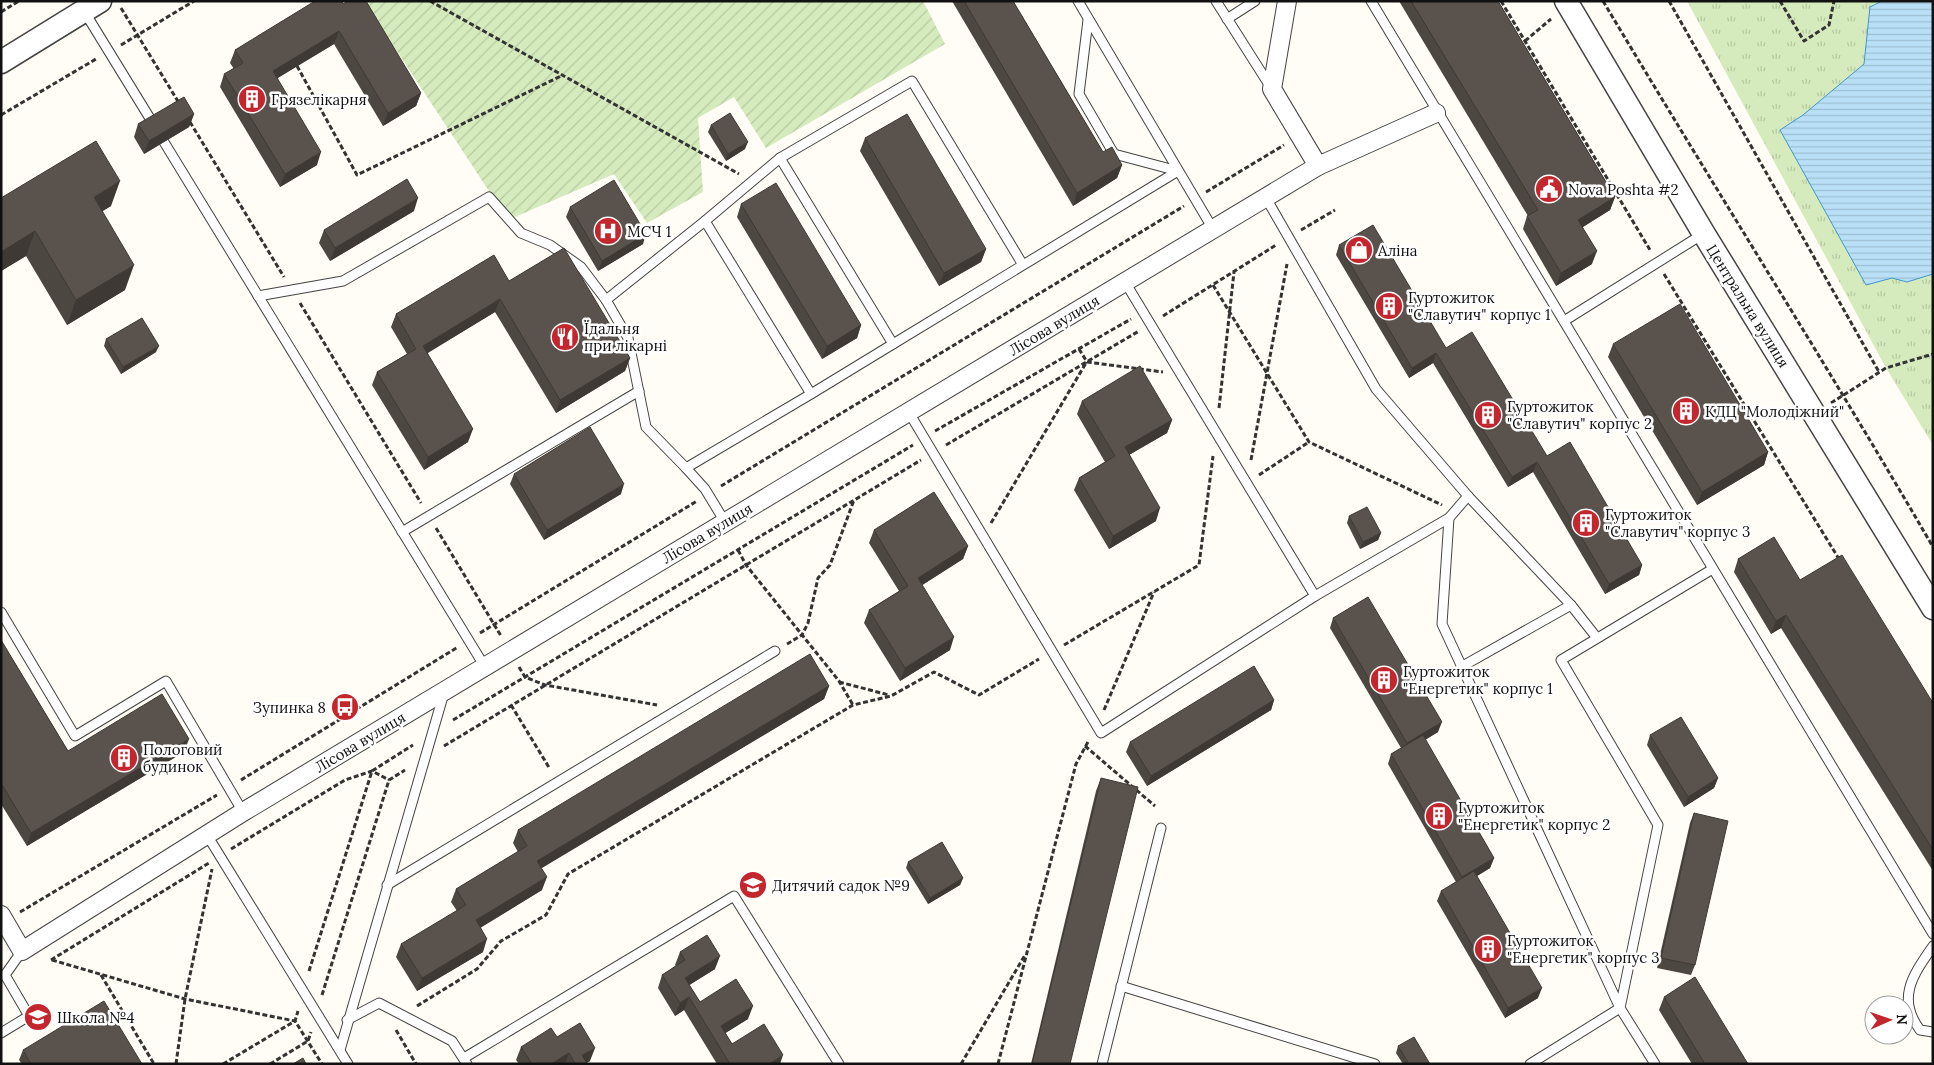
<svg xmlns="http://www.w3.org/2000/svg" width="1934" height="1065" viewBox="0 0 1934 1065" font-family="Lora,serif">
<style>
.park{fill:url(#park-tufts)}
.garden{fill:url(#garden-furrows)}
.water{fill:url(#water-rules);stroke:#3f96cf}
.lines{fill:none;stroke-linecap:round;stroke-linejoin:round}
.service-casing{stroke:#444;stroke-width:11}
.minor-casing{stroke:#444;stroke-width:20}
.tertiary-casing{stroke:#444;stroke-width:25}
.path{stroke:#333;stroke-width:3;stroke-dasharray:5 2.5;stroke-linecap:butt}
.service{stroke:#fff;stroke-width:9}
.minor{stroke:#fff;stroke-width:18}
.tertiary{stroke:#fff;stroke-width:22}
.wall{fill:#4d4742}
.shaded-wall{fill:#3f3936}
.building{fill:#5a524d;stroke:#3f3936}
.labels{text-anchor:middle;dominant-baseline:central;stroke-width:5;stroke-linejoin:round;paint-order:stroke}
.poi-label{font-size:15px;fill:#111;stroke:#fff;text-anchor:start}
.street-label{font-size:15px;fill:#111;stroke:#fff}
</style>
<defs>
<pattern id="park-tufts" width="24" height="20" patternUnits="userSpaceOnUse" patternTransform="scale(1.25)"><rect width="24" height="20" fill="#d5ebbd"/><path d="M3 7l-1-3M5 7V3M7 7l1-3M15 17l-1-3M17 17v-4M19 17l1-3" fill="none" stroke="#b6c8a1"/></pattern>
<pattern id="garden-furrows" width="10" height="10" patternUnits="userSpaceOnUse" patternTransform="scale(1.25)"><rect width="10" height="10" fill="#d5ebbd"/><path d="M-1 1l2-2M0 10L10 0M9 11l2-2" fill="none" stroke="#b6c8a1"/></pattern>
<pattern id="water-rules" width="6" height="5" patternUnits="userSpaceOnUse" patternTransform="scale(1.25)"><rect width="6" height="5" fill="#b9e0f7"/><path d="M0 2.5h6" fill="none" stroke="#9ebfd3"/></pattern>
</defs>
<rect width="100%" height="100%" fill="#fffdf5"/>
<polygon class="park" points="1687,1 1933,1 1933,445 1886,368"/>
<polygon class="garden" points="364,1 923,1 945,44 766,148 734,97 698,118 703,192 647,223 614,174 508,220"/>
<polygon class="water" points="1882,1 1933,1 1933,274 1907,282 1892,278 1866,285 1780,130 1803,115 1864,64 1870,7"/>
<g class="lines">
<defs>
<g id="service">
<polyline points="1078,1 1213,229"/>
<polyline points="1216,1 1270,86"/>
<polyline points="1371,1 1933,934"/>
<polyline points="84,11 154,125"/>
<polyline points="1227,19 1255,1"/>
<polyline points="164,142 485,667"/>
<polyline points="780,158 705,221 811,394 893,344"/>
<polyline points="1266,198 1376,389 1468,496 1449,518 1315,596"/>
<polyline points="1023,265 912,81 780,158 893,344 1178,171 1114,154 1079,94 1088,20"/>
<polyline points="258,296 343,281 489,197 521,233 550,245 581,267 606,300"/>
<polyline points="1564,321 1703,234"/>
<polyline points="908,411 1101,733 1315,596 1125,282"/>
<polyline points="686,468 646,427 628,338 606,300 705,221"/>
<polyline points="1468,496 1571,605 1597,638"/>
<polyline points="1449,518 1442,624 1620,1008 1530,1064"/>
<polyline points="725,522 705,489 686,468 811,394"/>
<polyline points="402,532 639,391"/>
<polyline points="1,612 75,736 166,681 243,812"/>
<polyline points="1461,667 1571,605"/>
<polyline points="207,835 348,1064"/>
<polyline points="387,885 775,651"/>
<path d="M1933,946c-20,29 -37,52 -13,84l13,2"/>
<polyline points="1121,986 1375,1064"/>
<polyline points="347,1020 379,1003 452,1041 467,1064"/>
<polyline points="1,1033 29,1016 5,975 22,951"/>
<polyline points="340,1050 444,693"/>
<polyline points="464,1058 734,896 839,1064"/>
<polyline points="1102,1064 1161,828"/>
<polyline points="1655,1064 1620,1008 1658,825 1561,660 1711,570"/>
</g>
<g id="minor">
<polyline points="1287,1 1272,89 1318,166"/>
<polyline points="1,915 22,951 243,812 1318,166 1436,113"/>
</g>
<g id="tertiary">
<polyline points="1566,1 1704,234 1933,608"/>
<polyline points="1,62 100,1"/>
</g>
</defs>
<use href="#service" class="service-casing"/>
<use href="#minor" class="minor-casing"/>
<use href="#tertiary" class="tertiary-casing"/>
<g class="path">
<polyline points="430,1 739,174"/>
<polyline points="1501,1 1650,250"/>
<path d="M1603,1c109,183 223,362 330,546"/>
<polyline points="1669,1 1879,372"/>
<polyline points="1780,1 1804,41 1829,25 1834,1"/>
<polyline points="121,8 179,103"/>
<polyline points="1,12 19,1"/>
<polyline points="1525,41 1551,19"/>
<polyline points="121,45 194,1"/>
<polyline points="297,66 357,175 561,76"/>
<polyline points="1,115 96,59"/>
<polyline points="190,122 284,277"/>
<polyline points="1206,192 1284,145"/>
<polyline points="1301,230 1335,210"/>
<polyline points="1664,274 1839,559"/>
<polyline points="1213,285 1309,442 1442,505"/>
<polyline points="300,303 421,503"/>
<polyline points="1163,316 1276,245"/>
<polyline points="1079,349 1087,362 1163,372"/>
<polyline points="1831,403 1886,368 1933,354"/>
<polyline points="1219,408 1234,272"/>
<polyline points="935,431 1131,319"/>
<polyline points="946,445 1139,331"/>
<polyline points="1251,460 1287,264"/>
<polyline points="1259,475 1309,442"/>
<polyline points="721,486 1184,206"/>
<polyline points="991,523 1086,363"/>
<polyline points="436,528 501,636"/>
<polyline points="738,550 746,565 839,681 853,705"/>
<polyline points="480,633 697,501"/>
<polyline points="787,644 802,635 808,623 818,578 830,565 854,500"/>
<polyline points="1064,645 1199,565 1213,456"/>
<polyline points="519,667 525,677 545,685 657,705"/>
<polyline points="839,682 889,695"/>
<polyline points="511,705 550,769"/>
<polyline points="1104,710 1154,592"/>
<polyline points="453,720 913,445"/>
<polyline points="444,746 921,460"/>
<polyline points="1085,746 1155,806"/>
<polyline points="241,780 458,647"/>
<polyline points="231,849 345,780 372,771 389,780"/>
<polyline points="20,912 217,795"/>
<polyline points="51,960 209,863"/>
<polyline points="52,960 185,999 295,1021 322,1064"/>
<polyline points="309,971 372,771 413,745"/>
<polyline points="101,975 154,1064"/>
<polyline points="322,995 389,780 405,770"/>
<polyline points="417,1006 477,969 501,941 546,915 568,874 853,705 891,696 934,672 979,695 1039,659"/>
<polyline points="396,1030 416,1064"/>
<polyline points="176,1064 185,999 212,869"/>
<polyline points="223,1064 295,1021 298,1011"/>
<polyline points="270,1064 308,1041 311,1032"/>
<polyline points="961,1064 1025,955"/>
<polyline points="998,1064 1076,764 1089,740"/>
</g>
<use href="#service" class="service"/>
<use href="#minor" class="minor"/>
<use href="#tertiary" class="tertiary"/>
</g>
<g class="wall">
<polygon points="952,1 1013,1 1103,152 1122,165 1117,178 1073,206"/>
<polygon points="1399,1 1498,1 1615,197 1610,210 1583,227 1592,264 1556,286 1523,229 1527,216 1528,216"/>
<polygon points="343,4 421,93 416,106 383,126 334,44 277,78 317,165 280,187 220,87 224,74 234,69 230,63 235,50"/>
<polygon points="194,114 189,127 144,154 134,137 138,124"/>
<polygon points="711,125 745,149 726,161 708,132"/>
<polygon points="865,138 986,249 981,262 939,286 860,151"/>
<polygon points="1,198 111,206 102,211 125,290 67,325 26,256 1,271"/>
<polygon points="741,204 861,325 857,338 822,359 737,217"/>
<polygon points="570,207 643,244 598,271 566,217"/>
<polygon points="414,211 330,261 319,243 324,230"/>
<polygon points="1339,245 1446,348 1547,456 1642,565 1639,575 1605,594 1533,472 1508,487 1433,363 1409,378 1336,255"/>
<polygon points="509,281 630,358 625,371 556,413 495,312 427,353 468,442 424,470 372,385 377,372 407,354 391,327 396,314"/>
<polygon points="106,339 156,352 121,374 104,346"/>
<polygon points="1613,344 1768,452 1764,465 1697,505 1608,357"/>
<polygon points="1082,401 1172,420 1167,433 1129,455 1156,521 1109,549 1074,490 1079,478 1105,462 1077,414"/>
<polygon points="514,474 621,494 544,540 510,484"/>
<polygon points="1349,516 1381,533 1378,540 1360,549 1347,523"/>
<polygon points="874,530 968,546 963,559 922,585 950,650 900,681 864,623 869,610 899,591 869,543"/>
<polygon points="1738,559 1800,580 1933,703 1933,871 1781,628 1771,634 1734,572"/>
<polygon points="1333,618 1438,732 1425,740 1494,858 1490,868 1477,876 1538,998 1505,1018 1437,901 1441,891 1456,882 1388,764 1391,754 1401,748 1330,628"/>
<polygon points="1,640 68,751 184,752 27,846 1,804"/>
<polygon points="829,686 824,699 541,868 542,890 481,927 483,952 417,991 396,957 401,944 457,911 451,902 456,889 518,852 513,843 518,830"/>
<polygon points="1274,700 1271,710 1147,786 1126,752 1130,742"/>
<polygon points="1650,735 1718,778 1714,788 1684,807 1647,745"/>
<polygon points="1101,778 1070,1064 1031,1064 1096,791"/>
<polygon points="1694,813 1695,965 1691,975 1657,968 1690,823"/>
<polygon points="908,862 963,878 960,885 928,904 906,868"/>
<polygon points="680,952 715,969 689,985 700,1002 748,1019 725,1033 732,1044 780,1064 717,1064 684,1010 675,1016 658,988 662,975 676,966 675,965"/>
<polygon points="1664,997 1748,1064 1692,1064 1659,1010"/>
<polygon points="557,1037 590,1061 586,1063 587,1064 519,1064 516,1060 521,1047"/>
<polygon points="1398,1046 1430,1064 1403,1064 1396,1053"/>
<polygon points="23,1050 142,1064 22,1064 19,1060"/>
</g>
<g class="shaded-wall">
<polygon points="339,31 334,44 268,84 273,71"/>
<polygon points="421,93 416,106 383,126 388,113"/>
<polygon points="194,114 189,127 144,154 149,141"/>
<polygon points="748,142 745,149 726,161 728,154"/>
<polygon points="321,152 317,165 280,187 285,174"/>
<polygon points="1122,165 1117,178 1073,206 1077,193"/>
<polygon points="120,181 111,206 85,222 94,197"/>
<polygon points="1615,197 1610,210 1573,233 1578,220"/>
<polygon points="418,198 414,211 330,261 335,248"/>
<polygon points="35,231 26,256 1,271 1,252"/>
<polygon points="646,234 643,244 598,271 602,261"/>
<polygon points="986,249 981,262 939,286 944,273"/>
<polygon points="1597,251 1592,264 1556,286 1561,273"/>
<polygon points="134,265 125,290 67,325 76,300"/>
<polygon points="500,299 495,312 418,359 423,346"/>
<polygon points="861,325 857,338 822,359 827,346"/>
<polygon points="159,346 156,352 121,374 123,367"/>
<polygon points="1436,353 1433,363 1409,378 1412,368"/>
<polygon points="630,358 625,371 556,413 560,400"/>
<polygon points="1172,420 1167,433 1120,460 1125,447"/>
<polygon points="473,429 468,442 424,470 428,457"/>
<polygon points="1768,452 1764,465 1697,505 1702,492"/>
<polygon points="1537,462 1533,472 1508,487 1512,477"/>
<polygon points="624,484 621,494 544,540 547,530"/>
<polygon points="1160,508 1156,521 1109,549 1113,536"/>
<polygon points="1381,533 1378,540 1360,549 1363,542"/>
<polygon points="968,546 963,559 913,591 918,578"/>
<polygon points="1642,565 1639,575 1605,594 1609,584"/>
<polygon points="1786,615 1781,628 1771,634 1776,621"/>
<polygon points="954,637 950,650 900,681 905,668"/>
<polygon points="829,686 824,699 532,874 537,861"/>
<polygon points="1274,700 1271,710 1147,786 1151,776"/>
<polygon points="1442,722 1438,732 1403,753 1407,743"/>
<polygon points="189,739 184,752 27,846 31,833"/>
<polygon points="1718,778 1714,788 1684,807 1688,797"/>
<polygon points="1494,858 1490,868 1459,887 1462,877"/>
<polygon points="547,877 542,890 472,933 476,920"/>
<polygon points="963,878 960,885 928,904 930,898"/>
<polygon points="487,939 483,952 417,991 422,978"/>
<polygon points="720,956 715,969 680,991 685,978"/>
<polygon points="1542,988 1538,998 1505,1018 1508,1008"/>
<polygon points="689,997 684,1010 675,1016 680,1003"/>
<polygon points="753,1006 748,1019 716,1039 721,1026"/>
<polygon points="595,1048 590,1061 585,1064 582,1055"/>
<polygon points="569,1053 565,1064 551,1064"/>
<polygon points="783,1055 780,1064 769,1064"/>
</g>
<g class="building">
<polygon points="315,1 342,1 343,4 348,1 366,1 421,93 388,113 339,31 273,71 321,152 285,174 224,74 243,63 235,50"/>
<polygon points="964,1 1013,1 1103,152 1112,147 1122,165 1077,193"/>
<polygon points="1411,1 1498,1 1615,197 1578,220 1597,251 1561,273 1527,216 1538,210"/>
<polygon points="184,97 194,114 149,141 138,124"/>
<polygon points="730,113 748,142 728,154 711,125"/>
<polygon points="907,114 986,249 944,273 865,138"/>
<polygon points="96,141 120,181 94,197 134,265 76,300 35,231 1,252 1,198"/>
<polygon points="407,179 418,198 335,248 324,230"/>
<polygon points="614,180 646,234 602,261 570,207"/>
<polygon points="776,183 861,325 827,346 741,204"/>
<polygon points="1373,225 1446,348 1472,332 1547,456 1570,442 1642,565 1609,584 1537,462 1512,477 1436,353 1412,368 1339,245"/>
<polygon points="564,248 630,358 560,400 500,299 423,346 473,429 428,457 377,372 416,349 396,314 494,255 509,281"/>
<polygon points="1680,304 1768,452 1702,492 1613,344"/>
<polygon points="142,318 159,346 123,367 106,339"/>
<polygon points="1140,366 1172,420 1125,447 1160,508 1113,536 1079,478 1115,456 1082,401"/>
<polygon points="590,427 624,484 547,530 514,474"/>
<polygon points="934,492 968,546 918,578 954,637 905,668 869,610 908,586 874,530"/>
<polygon points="1367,507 1381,533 1363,542 1349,516"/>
<polygon points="1774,537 1800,580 1842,555 1933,703 1933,850 1786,615 1776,621 1738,559"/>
<polygon points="1368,597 1442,722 1407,743 1333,618"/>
<polygon points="1,640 68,751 162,694 189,739 31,833 1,783"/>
<polygon points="810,654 829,686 537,861 547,877 476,920 487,939 422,978 401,944 466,905 456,889 527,846 518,830"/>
<polygon points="1254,666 1274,700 1151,776 1130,742"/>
<polygon points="1681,717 1718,778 1688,797 1650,735"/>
<polygon points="1423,735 1494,858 1462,877 1391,754"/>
<polygon points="1101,778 1138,787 1070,1064 1032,1064"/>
<polygon points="1694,813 1728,821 1695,965 1661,958"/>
<polygon points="942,842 963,878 930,898 908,862"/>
<polygon points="1474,871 1542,988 1508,1008 1441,891"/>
<polygon points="707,935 720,956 685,978 700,1002 736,979 753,1006 721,1026 732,1044 764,1024 783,1055 769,1064 730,1064 689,997 680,1003 662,975 685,960 680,952"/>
<polygon points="1695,977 1748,1064 1705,1064 1664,997"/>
<polygon points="104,1001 142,1064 31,1064 23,1050"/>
<polygon points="580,1023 595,1048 582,1055 587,1064 575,1064 569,1053 551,1064 532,1064 521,1047 551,1028 557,1037"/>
<polygon points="1414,1037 1430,1064 1409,1064 1398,1046"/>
<polygon points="303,1058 306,1064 293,1064"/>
</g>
<defs>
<symbol id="building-disc" viewBox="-11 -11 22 22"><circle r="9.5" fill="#c4262e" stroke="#fff"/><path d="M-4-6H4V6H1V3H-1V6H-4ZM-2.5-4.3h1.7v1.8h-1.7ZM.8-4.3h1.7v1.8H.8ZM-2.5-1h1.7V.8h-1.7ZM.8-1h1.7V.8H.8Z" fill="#fff"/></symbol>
<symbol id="civic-disc" viewBox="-11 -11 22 22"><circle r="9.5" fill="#c4262e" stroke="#fff"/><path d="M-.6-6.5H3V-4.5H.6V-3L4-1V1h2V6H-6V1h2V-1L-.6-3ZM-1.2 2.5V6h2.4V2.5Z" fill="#fff"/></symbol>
<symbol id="hospital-disc" viewBox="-11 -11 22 22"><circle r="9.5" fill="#c4262e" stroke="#fff"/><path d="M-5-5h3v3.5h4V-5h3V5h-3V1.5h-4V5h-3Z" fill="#fff"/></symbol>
<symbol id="shop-disc" viewBox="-11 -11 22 22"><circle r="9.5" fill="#c4262e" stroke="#fff"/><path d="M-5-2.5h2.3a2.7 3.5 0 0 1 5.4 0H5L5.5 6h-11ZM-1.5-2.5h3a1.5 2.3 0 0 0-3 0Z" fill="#fff"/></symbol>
<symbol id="restaurant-disc" viewBox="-11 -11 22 22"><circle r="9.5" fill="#c4262e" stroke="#fff"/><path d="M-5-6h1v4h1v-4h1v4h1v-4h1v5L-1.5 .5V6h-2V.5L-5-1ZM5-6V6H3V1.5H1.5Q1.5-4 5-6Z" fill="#fff"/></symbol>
<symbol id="bus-disc" viewBox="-11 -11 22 22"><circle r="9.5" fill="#c4262e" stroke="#fff"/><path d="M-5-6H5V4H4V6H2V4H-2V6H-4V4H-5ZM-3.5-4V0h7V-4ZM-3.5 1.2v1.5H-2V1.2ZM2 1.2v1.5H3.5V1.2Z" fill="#fff"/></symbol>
<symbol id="school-disc" viewBox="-11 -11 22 22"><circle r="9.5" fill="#c4262e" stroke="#fff"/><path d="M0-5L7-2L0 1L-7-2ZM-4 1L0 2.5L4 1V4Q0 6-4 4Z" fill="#fff"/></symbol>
</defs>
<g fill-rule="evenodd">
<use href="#building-disc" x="236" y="83" width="32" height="32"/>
<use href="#civic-disc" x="1533" y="173" width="32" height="32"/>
<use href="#hospital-disc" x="592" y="215" width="32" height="32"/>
<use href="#shop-disc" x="1343" y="234" width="32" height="32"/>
<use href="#building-disc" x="1373" y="290" width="32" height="32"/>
<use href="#restaurant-disc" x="549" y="321" width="32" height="32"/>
<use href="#building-disc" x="1670" y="395" width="32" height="32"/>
<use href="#building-disc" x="1472" y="399" width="32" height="32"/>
<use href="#building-disc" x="1570" y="507" width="32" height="32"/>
<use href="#building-disc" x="1368" y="664" width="32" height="32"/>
<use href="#bus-disc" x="329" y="691" width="32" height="32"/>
<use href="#building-disc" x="108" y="742" width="32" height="32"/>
<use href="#building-disc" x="1423" y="800" width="32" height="32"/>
<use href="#school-disc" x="737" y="869" width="32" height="32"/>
<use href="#building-disc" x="1472" y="933" width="32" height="32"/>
<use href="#school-disc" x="22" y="1001" width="32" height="32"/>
</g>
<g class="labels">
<g class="poi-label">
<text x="271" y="99">Грязелікарня</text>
<text x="1568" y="189">Nova Poshta #2</text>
<text x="627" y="231">МСЧ 1</text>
<text x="1378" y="250">Аліна</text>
<text x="1408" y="297">Гуртожиток<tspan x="1408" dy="17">"Славутич" корпус 1</tspan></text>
<text x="584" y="328">Їдальня<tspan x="584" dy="17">при лікарні</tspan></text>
<text x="1507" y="406">Гуртожиток<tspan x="1507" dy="17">"Славутич" корпус 2</tspan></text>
<text x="1705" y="411">КДЦ "Молодіжний"</text>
<text x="1605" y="514">Гуртожиток<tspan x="1605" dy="17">"Славутич" корпус 3</tspan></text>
<text x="1403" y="671">Гуртожиток<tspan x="1403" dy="17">"Енергетик" корпус 1</tspan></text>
<text x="326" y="707" text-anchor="end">Зупинка 8</text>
<text x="143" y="749">Пологовий<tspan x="143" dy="17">будинок</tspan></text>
<text x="1458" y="807">Гуртожиток<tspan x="1458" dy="17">"Енергетик" корпус 2</tspan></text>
<text x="772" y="885">Дитячий садок №9</text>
<text x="1507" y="940">Гуртожиток<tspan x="1507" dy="17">"Енергетик" корпус 3</tspan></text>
<text x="57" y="1017">Школа №4</text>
</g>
<g class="street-label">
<text transform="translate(1748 306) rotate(58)">Центральна вулиця</text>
<text transform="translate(1054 325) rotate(-31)">Лісова вулиця</text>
<text transform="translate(707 533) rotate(-31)">Лісова вулиця</text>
<text transform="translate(360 742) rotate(-31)">Лісова вулиця</text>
</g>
</g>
<rect width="1934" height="1065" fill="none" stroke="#111111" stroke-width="5"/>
<g transform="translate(1889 1020) rotate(88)"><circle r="24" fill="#ffffff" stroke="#a0a0a0"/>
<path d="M0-4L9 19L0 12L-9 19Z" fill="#c4262e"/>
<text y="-8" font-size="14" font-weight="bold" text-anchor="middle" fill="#111111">N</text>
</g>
</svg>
